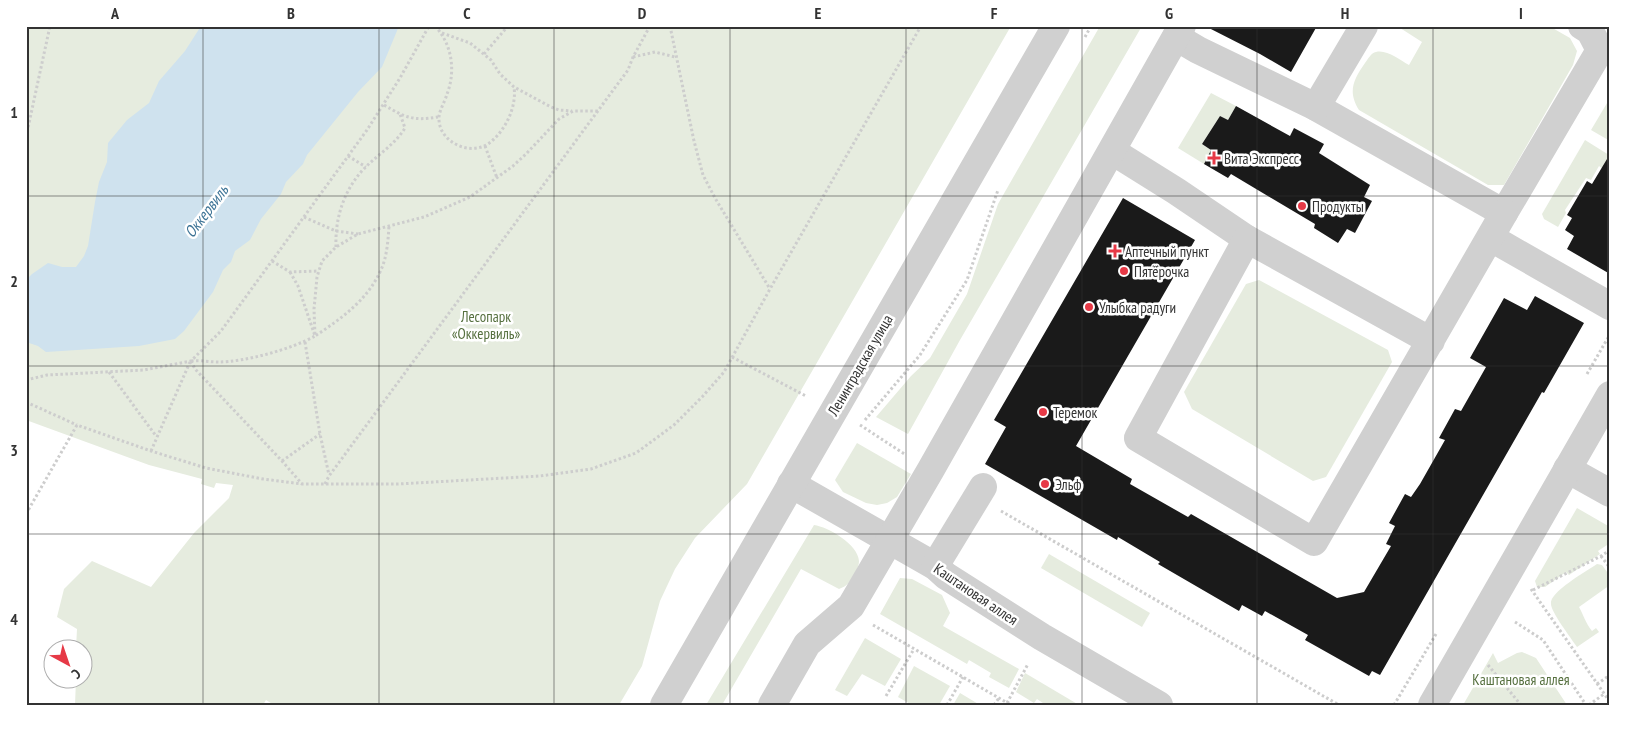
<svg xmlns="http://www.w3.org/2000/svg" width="1636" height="731" viewBox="0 0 1636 731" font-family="'PT Sans Narrow',sans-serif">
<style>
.green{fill:#e6ecdf}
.water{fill:#cfe2ee}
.building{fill:#1a1a1a}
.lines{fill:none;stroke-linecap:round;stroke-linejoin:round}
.path{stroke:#cdcdcd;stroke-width:3;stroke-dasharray:2.5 2.5;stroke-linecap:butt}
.minor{stroke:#d0d0d0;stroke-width:28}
.grid{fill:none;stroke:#333;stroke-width:1;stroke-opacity:0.55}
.poi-dot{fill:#e63946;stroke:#fff;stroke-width:2}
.labels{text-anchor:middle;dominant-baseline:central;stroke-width:5;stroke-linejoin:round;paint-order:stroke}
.poi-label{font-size:15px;fill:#333;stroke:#fff;text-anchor:start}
.park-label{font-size:15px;fill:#56703f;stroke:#fff}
.street-label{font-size:15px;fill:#333;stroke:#fff}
.water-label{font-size:16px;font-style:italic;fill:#3f7597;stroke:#fff}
.neatline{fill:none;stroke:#333;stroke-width:2}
.grid-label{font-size:16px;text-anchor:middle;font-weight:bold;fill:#333}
</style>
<rect width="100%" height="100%" fill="#fff"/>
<g class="green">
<polygon points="26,26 1011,26 747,484 695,538 675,569 660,601 642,666 619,705 274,705 266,700 263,705 75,705 76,679 82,678 82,648 76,648 77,629 57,617 64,589 92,561 151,587 194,533 229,498 233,485 216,483 214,488 201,484 202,479 149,465 26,420"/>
<polygon points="1100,26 1142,26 960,340 908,434 876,417 911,376 930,358 967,294 998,204"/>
<path d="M1397,26h152l21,12 7,13 -4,14 -69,120h-16l-129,-75c-12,-19 -5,-31 6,-47 3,-4 6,-10 11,-11 10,-3 24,8 33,13l13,-23z"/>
<polygon points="1211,93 1236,106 1228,120 1220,116 1202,144 1211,150 1204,164 1178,148"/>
<polygon points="1610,98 1610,141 1591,130"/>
<polygon points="1585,140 1609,155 1603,169 1599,166 1591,180 1586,178 1565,210 1566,213 1558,227 1544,219 1542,214"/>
<polygon points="1259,280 1388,350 1392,362 1326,477 1313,481 1192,409 1184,392 1246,284"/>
<polygon points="857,443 911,474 897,497 887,503 877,505 866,503 843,492 835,480"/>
<polygon points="1577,508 1610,527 1610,543 1598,551 1600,554 1569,575 1566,572 1545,587 1537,587 1535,581"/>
<path d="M814,525c14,2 44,19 45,36 0,5 -3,11 -6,15 -4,7 -6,10 -14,13l-38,-20 -79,136h-16z"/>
<polygon points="1049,554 1150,613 1142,627 1041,568"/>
<path d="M1597,564l5,1 8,11v9l-31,22c5,9 6,15 13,24l4,-3 3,4 -22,15c-6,-9 -26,-35 -26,-43 -2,-12 36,-33 46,-40z"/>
<polygon points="900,578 912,579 942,595 950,613 943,626 1019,669 1009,688 989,677 991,673 969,660 967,664 880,614"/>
<polygon points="865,638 901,659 885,686 862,674 847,696 835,690"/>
<polygon points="1522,652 1536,658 1567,705 1463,705 1493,653 1498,663 1517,653"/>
<polygon points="914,666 950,686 939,705 912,705 898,697"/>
<polygon points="1025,673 1079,705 1046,705 1037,699 1034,703 1016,692"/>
<polygon points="960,693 980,705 953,705"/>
</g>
<polygon class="water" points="201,26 399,26 382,67 358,92 307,155 303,164 286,182 281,194 261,219 250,240 235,251 231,262 223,270 213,292 184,331 175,339 139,346 46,352 38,346 26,342 26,280 32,274 48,263 62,267 76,267 84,256 88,246 95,202 99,182 107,162 108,143 127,120 149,103 159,81 185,51"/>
<g class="building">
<polygon points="1205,26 1317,26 1291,72 1260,54"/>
<polygon points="1236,106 1290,136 1294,128 1324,144 1319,153 1370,185 1364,197 1372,201 1355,233 1347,229 1338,243 1314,228 1315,224 1231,174 1228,178 1204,164 1211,150 1202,144 1220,116 1228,120"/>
<polygon points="1610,154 1610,274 1567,249 1574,236 1565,230 1572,218 1567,215 1587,181 1592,184"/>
<polygon points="1123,198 1195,240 1076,446 1132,479 1130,484 1188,517 1191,514 1337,598 1364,592 1391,546 1386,544 1395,526 1389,523 1405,494 1411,497 1420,484 1445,440 1439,438 1455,409 1461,411 1486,367 1470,358 1504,298 1527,310 1535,296 1584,323 1544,393 1542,392 1380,675 1372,671 1369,676 1305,640 1308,635 1265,611 1262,616 1242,605 1239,611 1158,564 1160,562 1118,537 1117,540 985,464 1006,427 994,420"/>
</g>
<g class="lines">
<g class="path">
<polyline points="42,26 46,29"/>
<path d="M435,26c17,18 21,45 12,68 -2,8 -9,18 -8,26 1,22 30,36 49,24 17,-12 29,-37 26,-57"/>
<polyline points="670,26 694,141 703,175 715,198 770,289"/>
<polyline points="442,33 470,43 491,60 500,74 514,87 551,107 559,110 572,111"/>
<polyline points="1085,37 1091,26"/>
<polyline points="484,54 508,26"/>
<polyline points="633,57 655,52 675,57"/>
<path d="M384,105c22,13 29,16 54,12"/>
<polyline points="26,137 50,26"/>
<polyline points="485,146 497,178"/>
<polyline points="348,156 366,167"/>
<polyline points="304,217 336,231 358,234"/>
<path d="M336,247c-1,-28 7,-54 25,-75 14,-16 33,-26 44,-44l-5,-14"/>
<polyline points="272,261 290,272 319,271"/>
<path d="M290,272l8,14 17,50c26,-17 52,-36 65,-64 7,-14 8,-31 9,-46"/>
<polyline points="305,342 320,434 329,475"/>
<polyline points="732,357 806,396"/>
<path d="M191,361c10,-1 18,1 27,1 27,0 74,-13 97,-26l-1,-27 3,-32 5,-16 14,-14 22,-13 66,-17 46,-20 43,-31 13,-12 33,-35 14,-8h25"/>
<polyline points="191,361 195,369 282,461 302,484"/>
<polyline points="109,372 156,436"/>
<polyline points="1587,374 1609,336"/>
<polyline points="26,380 47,375 144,370 191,361 221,331 367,130 400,78 429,26"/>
<polyline points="26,402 77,425"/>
<polyline points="865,420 920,355 967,280 998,190"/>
<polyline points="860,425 906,455"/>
<polyline points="151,451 190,362"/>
<polyline points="282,461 320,434"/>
<polyline points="325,484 329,476 628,70 633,57 650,26"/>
<polyline points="1001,511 1339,705"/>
<polyline points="26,514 77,425 151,451 206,468 263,479 302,484 398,484 540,476 591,469 636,453 674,425 703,396 724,372 770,289 921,26"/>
<polyline points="1601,556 1610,568"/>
<polyline points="1531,589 1610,702"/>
<polyline points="1533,590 1601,556 1610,550"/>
<polyline points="1515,622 1543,640 1586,705"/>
<polyline points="873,625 1011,705"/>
<polyline points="1488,665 1521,705"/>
<polyline points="1597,684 1610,675"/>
<polyline points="886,696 914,649"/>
<polyline points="1007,703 1028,664"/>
<polyline points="947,705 963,677"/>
<polyline points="994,705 999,698"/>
<polyline points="1394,705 1436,634"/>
<polyline points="1589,705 1604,694"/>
</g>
<g class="minor">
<polyline points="1176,37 1198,50 1316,107 1504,213 1600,50 1590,31 1582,26"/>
<polyline points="1316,107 1364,26"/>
<polyline points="1112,151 1176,191 1247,239"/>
<polyline points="1491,238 1610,306"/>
<polyline points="1431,341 1247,239 1138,438 1314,542 1504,213"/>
<polyline points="1567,469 1610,493"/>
<polyline points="791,484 935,566 946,576 1042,637 1159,705"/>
<polyline points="935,566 983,487"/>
<polyline points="664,705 1056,26"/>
<polyline points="772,705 807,644 851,606 930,471 1182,26"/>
<polyline points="1432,705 1610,395"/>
</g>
</g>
<path class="grid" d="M203,26v679M379,26v679M554,26v679M730,26v679M906,26v679M1082,26v679M1257,26v679M1433,26v679M26,196h1584M26,366h1584M26,534h1584"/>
<g class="poi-dot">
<path d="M1211.5 150.5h5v5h5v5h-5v5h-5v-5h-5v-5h5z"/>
<circle cx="1302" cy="206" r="5"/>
<path d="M1112.5 243.5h5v5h5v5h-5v5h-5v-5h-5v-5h5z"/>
<circle cx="1124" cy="271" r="5"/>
<circle cx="1089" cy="307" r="5"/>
<circle cx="1043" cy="412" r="5"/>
<circle cx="1045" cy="484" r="5"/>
</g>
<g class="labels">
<g class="poi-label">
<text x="1224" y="158">Вита Экспресс</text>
<text x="1312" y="206">Продукты</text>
<text x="1125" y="251">Аптечный пункт</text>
<text x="1134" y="271">Пятёрочка</text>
<text x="1099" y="307">Улыбка радуги</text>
<text x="1053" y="412">Теремок</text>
<text x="1055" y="484">Эльф</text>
</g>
<g class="park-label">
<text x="486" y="316">Лесопарк<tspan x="486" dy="17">«Оккервиль»</tspan></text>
<text x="1521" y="679">Каштановая аллея</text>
</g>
<g class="street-label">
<text transform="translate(860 365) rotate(-60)">Ленинградская улица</text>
<text transform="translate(976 594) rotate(34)">Каштановая аллея</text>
</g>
<g class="water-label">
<text transform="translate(206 211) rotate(-53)">Оккервиль</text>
</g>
</g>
<rect width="1636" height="731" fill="none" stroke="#ffffff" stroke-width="55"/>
<g transform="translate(68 664) rotate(140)"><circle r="24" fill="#ffffff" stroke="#adadad"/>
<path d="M0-4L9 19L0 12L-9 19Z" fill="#e63946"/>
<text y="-8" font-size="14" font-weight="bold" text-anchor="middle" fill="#333333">С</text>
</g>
<rect x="28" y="28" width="1580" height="676" class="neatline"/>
<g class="grid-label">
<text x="115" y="19">A</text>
<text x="291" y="19">B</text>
<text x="467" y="19">C</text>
<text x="642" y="19">D</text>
<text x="818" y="19">E</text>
<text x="994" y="19">F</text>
<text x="1169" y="19">G</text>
<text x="1345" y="19">H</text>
<text x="1521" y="19">I</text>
<text x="14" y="118">1</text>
<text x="14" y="287">2</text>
<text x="14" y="456">3</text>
<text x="14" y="625">4</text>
</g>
</svg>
